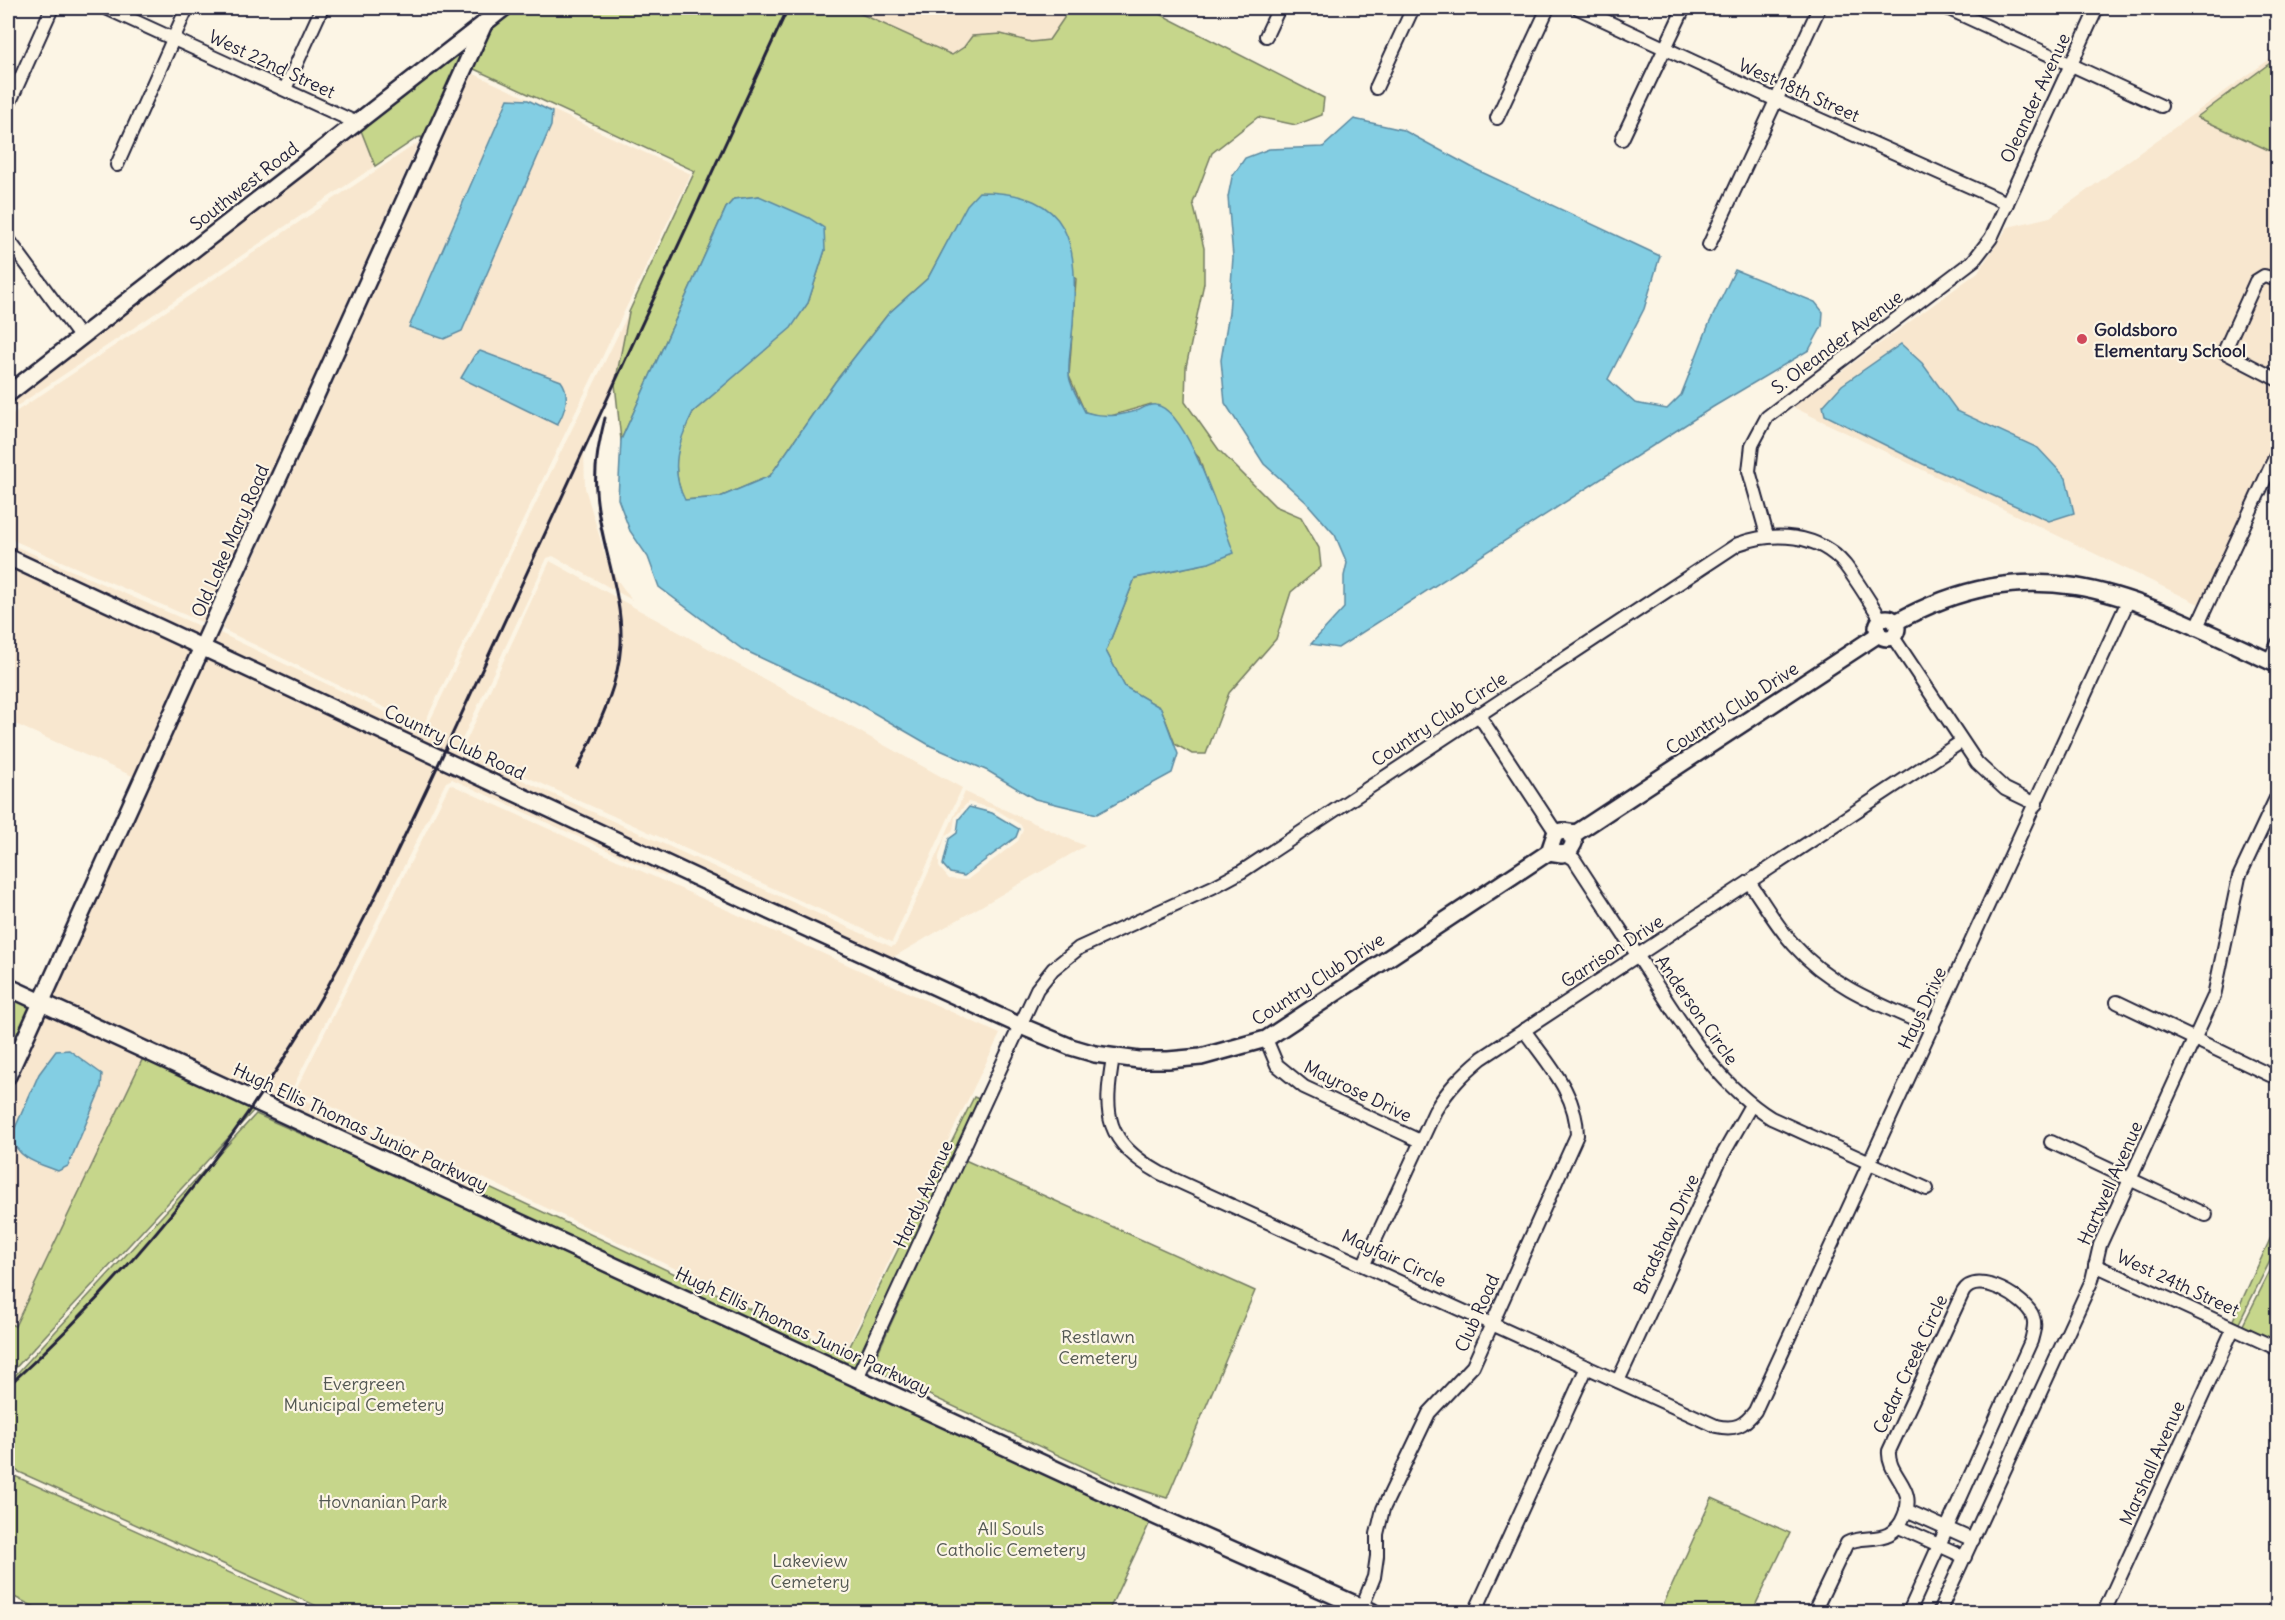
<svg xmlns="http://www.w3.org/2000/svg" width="2285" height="1620" viewBox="0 0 2285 1620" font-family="Delius,sans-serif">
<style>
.built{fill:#f8e7cf;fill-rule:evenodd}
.green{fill:#c6d68b;stroke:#747c63;stroke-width:1.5}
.water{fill:#83cee3;stroke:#5c89a0;stroke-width:1.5}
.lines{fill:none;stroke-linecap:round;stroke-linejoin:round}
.minor-casing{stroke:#22223b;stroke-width:16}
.tertiary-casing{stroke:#22223b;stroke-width:20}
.secondary-casing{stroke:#22223b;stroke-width:21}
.minor{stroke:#fcf5e5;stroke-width:12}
.tertiary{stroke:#fcf5e5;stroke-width:15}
.secondary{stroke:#fcf5e5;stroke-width:16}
.rail{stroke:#22223b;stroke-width:3}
.poi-dot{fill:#d1495b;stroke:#fcf5e5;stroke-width:2}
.labels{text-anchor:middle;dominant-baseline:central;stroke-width:4.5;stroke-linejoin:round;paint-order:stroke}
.street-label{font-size:18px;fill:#22223b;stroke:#fcf5e5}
.poi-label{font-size:18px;font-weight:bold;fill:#22223b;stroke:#fcf5e5;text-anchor:start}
.park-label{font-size:18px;fill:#535853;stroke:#fcf5e5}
</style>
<rect width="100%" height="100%" fill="#fcf5e5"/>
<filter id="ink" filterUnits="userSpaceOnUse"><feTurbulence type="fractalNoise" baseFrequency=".0167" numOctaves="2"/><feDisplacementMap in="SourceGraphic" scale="12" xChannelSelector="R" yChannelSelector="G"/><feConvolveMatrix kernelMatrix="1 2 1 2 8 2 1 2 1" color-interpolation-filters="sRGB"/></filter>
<g filter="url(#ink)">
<g class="built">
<polygon points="848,8 1064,8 1064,18 1049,40 1031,42 1001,34 964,47 952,55"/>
<polygon points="2277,54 2277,472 2213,611 1793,407 1978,272 2008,227 2050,217"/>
<polygon points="472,73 691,174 423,726 222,629"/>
<polygon points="360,128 375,166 8,412 8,401"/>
<polygon points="419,142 204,623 8,538 8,417"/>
<path d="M629,312l-14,72 -31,68 1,36 21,70 12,23 14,19 -79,-44 -6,2 -88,188 1,6 432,195 4,-3 69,-152 120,54 -195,113 -680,-314 7,-17 3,5 205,98zM968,802l27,7 26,16 2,5 -5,11 -51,39 -18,-1 -10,-12v-10l6,-20 8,-7 2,-13z"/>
<polygon points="8,543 204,628 200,641 8,550"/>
<polygon points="550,561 962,788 892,942 463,748"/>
<polygon points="8,563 195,652 137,778 15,724 8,739"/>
<polygon points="205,656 669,870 666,877 452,779 446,782 291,1091 294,1095 483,1184 469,1192 49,1000"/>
<polygon points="450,784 1000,1034 846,1349 296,1090"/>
<path d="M44,1010l100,46 -129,271 -7,-4v-234zM69,1050l33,24 -44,97 -31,-12 -12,-10 -4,-12 28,-63 17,-23z"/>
</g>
<g class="green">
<path d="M513,8h335l104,47 12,-8 8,-11 29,-2 30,8 18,-2 15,-22v-10h94l2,6 164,84 -2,17 -26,10 -38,-8 -46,36 -19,50 11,45v35l-18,84 -1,35 34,48 56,56 26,11 18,31 2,19 -30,25 -15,47 -47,54 -23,61h-14l-17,-10 -14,-36 -36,-21 -19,-36 29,-73 74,-15 4,-62 -14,-43 -48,-54 -47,14 -19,-6 -16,-36 7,-97 -109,-73 -39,72 -40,36 -53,68 -65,94 -50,21 -36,3c-14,-33 -8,-57 9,-88l98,-85 17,-24 17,-53 -66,-54 -25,3 -8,9 -105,232 -6,-56 14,-72 66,-141 -223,-103 17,-41z"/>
<polygon points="471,40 423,142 421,137 417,138 375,166 360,128"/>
<polygon points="2277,58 2277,154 2197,117"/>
<polygon points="8,993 35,1006 8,1064"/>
<polygon points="144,1056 255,1109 8,1376 8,1323 15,1326"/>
<polygon points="974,1097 981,1100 853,1369 469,1192 483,1184 846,1354"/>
<polygon points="256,1114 857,1378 853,1387 1151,1520 1108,1612 330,1612 8,1467 8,1383"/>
<polygon points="965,1160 1255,1291 1167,1498 1116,1482 871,1368"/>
<polygon points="2277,1224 2277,1247 2238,1325 2232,1322"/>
<polygon points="2277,1257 2277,1343 2242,1327"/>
<polygon points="8,1473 317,1612 45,1612 8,1594"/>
<polygon points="1712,1498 1790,1533 1752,1612 1660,1612"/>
</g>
<g class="water">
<polygon points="508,99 528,100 552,112 551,126 462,331 444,339 409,327"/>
<polygon points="1354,119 1403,130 1475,169 1660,256 1644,309 1608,379 1635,403 1667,409 1681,395 1709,324 1735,270 1815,302 1823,312 1822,326 1809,350 1713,407 1338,648 1311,644 1344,608 1344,576 1347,563 1335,535 1306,502 1264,464 1225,403 1221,360 1229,313 1233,257 1228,197 1232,177 1245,158 1269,149 1323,147"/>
<path d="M979,192c95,0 99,53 94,132 -1,16 -5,34 -4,50 0,12 11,27 16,38 19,6 35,4 54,-2 6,-3 10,-6 17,-5 32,4 66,119 78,148l-25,10 -74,15 -29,73 19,36 36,21 17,46 -6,19 -75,41 -62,-15 -47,-28 -57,-25 -76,-44 -113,-53 -83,-62 -11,-30 -18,-26 -12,-32 3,-59 105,-232 8,-9 25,-3 50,22 15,10 1,22 -17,53 -17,25 -98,84c-15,30 -24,57 -8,88l35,-3 50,-21 65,-94 53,-68 40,-36 39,-73z"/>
<polygon points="1901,344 1922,363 1957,411 2038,448 2066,478 2074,513 2049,521 1923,464 1825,415 1823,406 1842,385"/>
<path d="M480,351l81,30c10,13 4,31 -4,44l-96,-47 13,-22z"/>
<polygon points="969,807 992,813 1019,829 1016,837 964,876 950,873 943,865 949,839 957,833 959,819"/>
<path d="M69,1050l33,24 -1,14 -33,78 -10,5c-21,-8 -40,-12 -47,-34l28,-63 17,-23z"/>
</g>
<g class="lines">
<defs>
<g id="minor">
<polyline points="106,8 357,123"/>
<polyline points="1578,8 1776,100 2007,203"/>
<polyline points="1947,8 2161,106"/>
<polyline points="1266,36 1279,8"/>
<polyline points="1376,88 1413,8"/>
<polyline points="285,89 322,8"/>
<polyline points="8,106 52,8"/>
<polyline points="1497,118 1548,8"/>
<polyline points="1622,139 1684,8"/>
<polyline points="117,165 187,8"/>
<polyline points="8,239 81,338"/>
<polyline points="1709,245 1819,8"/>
<polyline points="2278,280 2264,276 2256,281 2224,352 2278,380"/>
<polyline points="1767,535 1749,471 1752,445 1767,417 1974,260 1991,238 2097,8"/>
<polyline points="2196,629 2278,451"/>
<polyline points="1893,637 1977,763 2005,789 2036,804"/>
<polyline points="2269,661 2278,643"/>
<polyline points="1478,714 1553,828 1560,832"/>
<path d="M1566,854l8,5c25,39 51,77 76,116 35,53 66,108 121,143l156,71"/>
<path d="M1749,882c15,21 28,45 46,64 36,41 89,60 138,82"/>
<polyline points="2117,1002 2270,1075"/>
<polyline points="1266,1039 1277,1065 1304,1087 1420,1141"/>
<path d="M1113,1058c-10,57 -8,84 47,115l556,253c19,4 28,0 39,-15l374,-812"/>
<polyline points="2051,1142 2206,1215"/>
<path d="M1364,1264l71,-153c13,-22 28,-37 47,-53l479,-316"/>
<polyline points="2095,1265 2278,1349"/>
<path d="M857,1378l180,-389 16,-20 26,-21 134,-61 28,-15 497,-328c35,-13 81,-11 107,21 13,17 24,36 36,54"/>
<polyline points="1618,1381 1722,1156 1751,1105"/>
<polyline points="1906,1510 1973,1540"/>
<polyline points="1899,1527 1965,1557"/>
<path d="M1360,1612l14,-35 3,-21v-22l6,-25 46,-96 44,-47 104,-231c0,-42 -30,-72 -53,-105"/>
<polyline points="1475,1612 1587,1367"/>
<path d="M1814,1612l33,-69c13,-7 29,-2 42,-9 7,-4 12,-10 15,-18 14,-28 -17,-40 -15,-65l74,-159c14,-24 65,8 70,25 3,8 0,16 -2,24l-122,271"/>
<polyline points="1939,1612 2092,1280 2100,1245 2214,996 2239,877 2278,794"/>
<polyline points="2104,1612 2233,1329"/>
<polyline points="2273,1612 2278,1603"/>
</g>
<g id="tertiary">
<polyline points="8,394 504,8"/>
<polyline points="8,557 736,896 1021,1026 1071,1047 1095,1054 1139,1060 1168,1060 1201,1057 1266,1039 1549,852 1562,854 1569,852 1574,843 1569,833"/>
<circle cx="1887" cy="628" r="10"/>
<path d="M1896,622c147,-81 245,-20 382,43"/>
<polyline points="1573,838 1576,833 1879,634"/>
<polyline points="1549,852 1555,834 1562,831 1576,833"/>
<polyline points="8,1076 485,22"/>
</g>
<polyline id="secondary" points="8,987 1158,1517 1372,1612"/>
</defs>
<use href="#minor" class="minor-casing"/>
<use href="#tertiary" class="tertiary-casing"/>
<use href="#secondary" class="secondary-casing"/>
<use href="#minor" class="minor"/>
<use href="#tertiary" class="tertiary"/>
<use href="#secondary" class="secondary"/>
<g class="rail">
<path d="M578,768c19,-40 40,-79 43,-124 2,-53 -22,-102 -25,-153 -2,-25 3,-49 9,-73"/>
<path d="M8,1386c120,-109 224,-238 307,-378 44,-74 80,-152 117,-230l356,-770"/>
</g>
</g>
</g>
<circle class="poi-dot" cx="2082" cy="339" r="6"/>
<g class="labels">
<g class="street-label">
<text transform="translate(272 64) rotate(25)">West 22nd Street</text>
<text transform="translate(1799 90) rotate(24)">West 18th Street</text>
<text transform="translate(2035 98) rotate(-65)">Oleander Avenue</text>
<text transform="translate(244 186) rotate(-38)">Southwest Road</text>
<text transform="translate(1837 342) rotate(-37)">S. Oleander Avenue</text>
<text transform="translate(230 541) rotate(-66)">Old Lake Mary Road</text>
<text transform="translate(1732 708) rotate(-33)">Country Club Drive</text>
<text transform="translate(1439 719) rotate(-33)">Country Club Circle</text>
<text transform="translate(455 742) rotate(25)">Country Club Road</text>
<text transform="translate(1612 951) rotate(-33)">Garrison Drive</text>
<text transform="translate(1318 979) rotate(-33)">Country Club Drive</text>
<text transform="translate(1922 1008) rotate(-65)">Hays Drive</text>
<text transform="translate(1697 1010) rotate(55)">Anderson Circle</text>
<text transform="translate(1358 1091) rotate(26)">Mayrose Drive</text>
<text transform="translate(361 1127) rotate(25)">Hugh Ellis Thomas Junior Parkway</text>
<text transform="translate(2110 1183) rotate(-66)">Hartwell Avenue</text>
<text transform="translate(923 1194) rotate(-65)">Hardy Avenue</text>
<text transform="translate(1666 1234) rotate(-65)">Bradshaw Drive</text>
<text transform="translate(1394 1258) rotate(25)">Mayfair Circle</text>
<text transform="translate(2178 1283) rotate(25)">West 24th Street</text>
<text transform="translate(1477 1313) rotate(-66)">Club Road</text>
<text transform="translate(803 1331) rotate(25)">Hugh Ellis Thomas Junior Parkway</text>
<text transform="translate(1910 1364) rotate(-65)">Cedar Creek Circle</text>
<text transform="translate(2152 1463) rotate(-66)">Marshall Avenue</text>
</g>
<g class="poi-label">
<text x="2094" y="329">Goldsboro<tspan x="2094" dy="21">Elementary School</tspan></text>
</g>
<g class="park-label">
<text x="1098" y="1336">Restlawn<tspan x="1098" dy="21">Cemetery</tspan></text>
<text x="364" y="1383">Evergreen<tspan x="364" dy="21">Municipal Cemetery</tspan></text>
<text x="383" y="1501">Hovnanian Park</text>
<text x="1011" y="1528">All Souls<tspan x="1011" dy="21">Catholic Cemetery</tspan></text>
<text x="810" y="1560">Lakeview<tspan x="810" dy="21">Cemetery</tspan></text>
</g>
</g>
<rect width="2285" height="1620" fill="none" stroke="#fcf5e5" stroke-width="30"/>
<rect x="15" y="15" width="2255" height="1590" fill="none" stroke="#22223b" stroke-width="2" filter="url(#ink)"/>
</svg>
